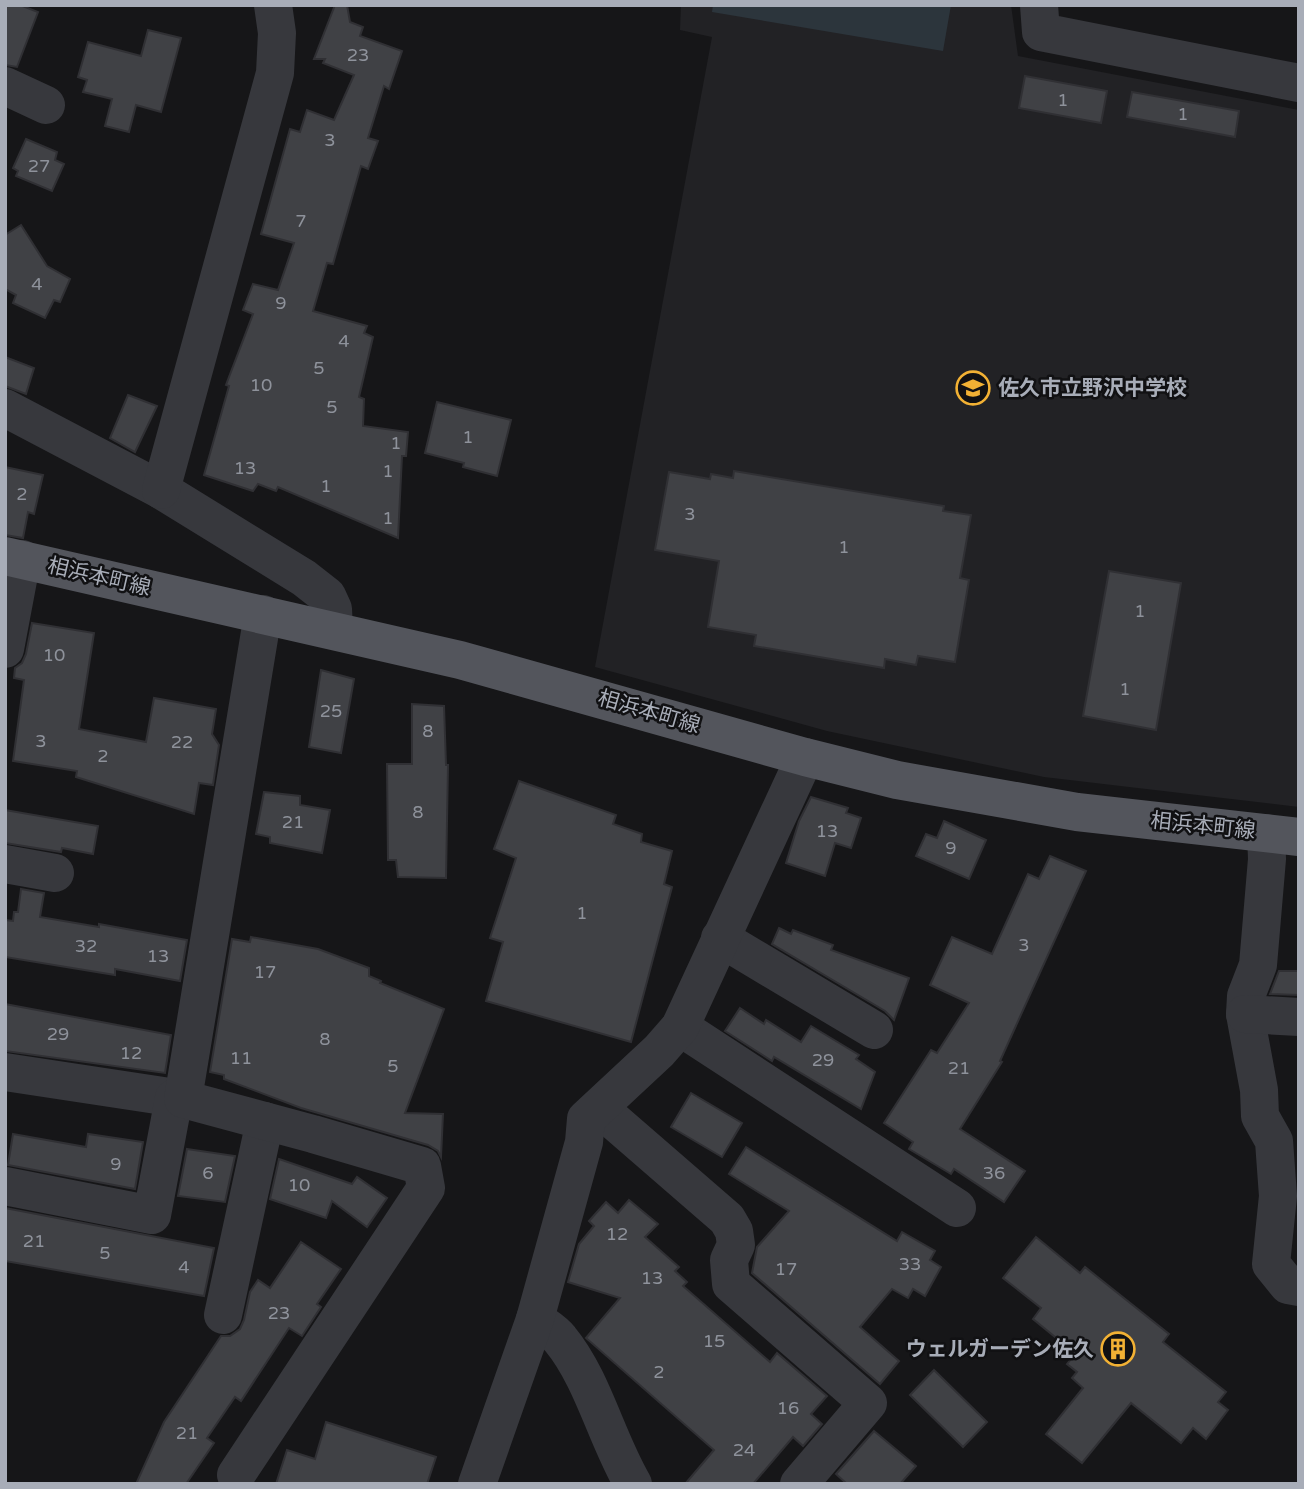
<svg xmlns="http://www.w3.org/2000/svg" width="1304" height="1489" viewBox="0 0 1304 1489" font-family="'Varela Round','Noto Sans JP',sans-serif">
<style>
.built{fill:#222225}
.water{fill:#2c353c}
.building{fill:#404145;stroke:#303034;stroke-width:2}
.lines{fill:none;stroke-linecap:round;stroke-linejoin:round}
.minor{stroke:#37383d;stroke-width:38}
.major{stroke:#53555c;stroke-width:38}
.labels{text-anchor:middle;dominant-baseline:central;stroke-width:5;stroke-linejoin:round;paint-order:stroke}
.number-label{font-size:18px;fill:#8e929b}
.poi-label{font-size:21px;font-weight:bold;fill:#a8adb8;stroke:#111113;text-anchor:start}
.street-label{font-size:21px;fill:#a8adb8;stroke:#111113}
</style>
<rect width="100%" height="100%" fill="#161618"/>
<polygon class="built" points="681,5 1011,5 1018,56 1299,110 1299,807 1044,777 827,731 595,667 712,37 680,30"/>
<polygon class="water" points="713,5 951,5 943,51 712,12"/>
<g class="building">
<polygon points="5,5 20,5 38,12 17,67 5,65"/>
<polygon points="335,5 347,5 350,22 363,27 360,36 402,51 389,89 384,86 368,138 378,141 368,169 361,166 333,264 327,263 313,311 367,326 364,333 373,337 359,397 364,399 363,426 408,432 406,456 402,456 398,538 278,487 276,491 258,484 253,491 204,475 229,386 226,385 253,314 243,310 253,284 278,290 294,243 261,234 290,129 300,132 307,110 334,120 354,75 323,63 325,59 314,59"/>
<polygon points="148,30 181,38 161,112 136,105 129,132 105,126 112,99 83,92 87,80 78,77 88,42 141,56"/>
<polygon points="1025,76 1107,91 1101,123 1019,108"/>
<polygon points="1132,92 1239,111 1235,137 1127,117"/>
<polygon points="26,139 57,152 55,160 64,164 52,191 16,176 18,171 13,168"/>
<polygon points="21,225 47,266 70,279 60,302 54,300 45,318 13,303 16,295 5,289 5,235"/>
<polygon points="5,357 34,368 26,394 5,386"/>
<polygon points="128,395 157,406 135,452 110,438"/>
<polygon points="437,402 511,420 497,476 463,467 464,463 425,453"/>
<polygon points="5,467 43,475 34,514 28,512 23,538 5,535"/>
<polygon points="734,471 944,506 943,511 971,515 960,578 969,580 955,662 918,656 916,665 885,659 884,668 754,646 756,635 708,627 719,561 655,550 669,472 710,479 711,474 733,478"/>
<polygon points="1109,571 1181,583 1156,730 1083,716"/>
<polygon points="32,623 94,633 79,729 146,742 154,698 216,709 212,734 219,745 213,785 199,783 194,814 76,777 77,771 13,761 24,680 14,678 15,668 22,663 26,654"/>
<polygon points="321,670 354,679 341,753 309,747"/>
<polygon points="412,704 444,706 446,765 448,765 446,878 398,877 396,860 388,860 387,764 412,764"/>
<polygon points="519,781 616,815 613,824 642,834 641,842 672,851 664,884 672,887 631,1042 486,1001 503,942 490,938 516,858 494,849"/>
<polygon points="264,792 300,796 300,805 330,810 322,853 270,843 270,837 256,834"/>
<polygon points="811,797 848,808 846,813 861,818 851,848 835,843 825,876 786,863 799,821"/>
<polygon points="5,810 98,826 93,854 62,848 61,852 5,843"/>
<polygon points="944,821 986,840 969,879 916,856 926,834 937,838"/>
<polygon points="1050,856 1086,871 1000,1061 1002,1062 960,1129 1025,1171 1004,1202 954,1169 951,1174 909,1149 913,1142 884,1123 931,1050 937,1053 969,1003 930,985 952,937 992,954 1028,874 1039,879"/>
<polygon points="21,889 44,893 40,917 99,927 99,924 187,940 180,981 115,969 115,975 5,957 5,920 13,921 14,912 18,912"/>
<polygon points="779,928 791,934 793,930 833,945 831,950 909,978 894,1020 885,1011 772,944"/>
<polygon points="251,937 318,949 369,968 369,976 381,981 380,983 444,1009 405,1113 443,1114 441,1157 438,1151 428,1145 301,1108 224,1079 224,1075 210,1072 232,939 250,942"/>
<polygon points="1279,971 1299,971 1299,995 1270,994"/>
<polygon points="5,1004 171,1035 165,1073 5,1051"/>
<polygon points="740,1008 764,1024 766,1020 801,1042 811,1026 859,1055 856,1059 875,1072 861,1109 774,1057 772,1061 725,1031"/>
<polygon points="691,1093 742,1123 722,1157 671,1127"/>
<polygon points="13,1134 86,1147 88,1134 143,1142 135,1189 8,1165"/>
<polygon points="746,1147 897,1241 902,1232 935,1251 930,1260 941,1267 925,1296 913,1289 908,1298 892,1289 860,1327 899,1361 880,1384 752,1273 757,1247 789,1211 729,1174"/>
<polygon points="187,1149 235,1156 225,1202 178,1196"/>
<polygon points="279,1159 352,1184 357,1177 387,1198 367,1227 332,1201 326,1218 270,1199"/>
<polygon points="629,1200 658,1224 645,1237 679,1267 675,1271 687,1282 683,1286 770,1362 777,1353 827,1396 811,1414 822,1424 803,1446 793,1437 753,1484 685,1484 714,1450 586,1338 620,1298 568,1282 579,1244 594,1226 589,1221 606,1202 618,1213"/>
<polygon points="5,1208 214,1248 204,1296 5,1261"/>
<polygon points="1036,1237 1080,1273 1085,1267 1169,1334 1163,1342 1226,1392 1218,1402 1228,1410 1206,1439 1193,1428 1181,1443 1131,1403 1082,1463 1046,1434 1083,1388 1072,1378 1077,1372 1067,1364 1071,1359 1062,1351 1066,1346 1033,1319 1041,1308 1003,1278"/>
<polygon points="301,1242 341,1269 317,1304 321,1307 302,1336 289,1328 241,1401 235,1397 207,1438 214,1443 186,1484 136,1484 164,1422 221,1336 230,1336 240,1329 244,1320 250,1292 258,1280 270,1288"/>
<polygon points="934,1370 987,1422 963,1447 910,1395"/>
<polygon points="326,1422 436,1457 427,1484 276,1484 287,1450 315,1459"/>
<polygon points="874,1431 916,1466 900,1484 847,1484 836,1474"/>
</g>
<g class="lines">
<g class="minor">
<polyline points="1039,5 1041,32 1299,83"/>
<polyline points="5,86 46,105"/>
<polyline points="5,408 161,490 304,578 327,596 333,609 334,629"/>
<polyline points="161,490 275,73 277,33 273,5"/>
<polyline points="5,649 22,559"/>
<polyline points="1266,833 1267,859 1258,965 1246,996 1245,1014 1259,1090 1260,1116 1274,1141 1278,1196 1271,1264 1288,1285 1299,1287"/>
<polyline points="5,864 55,873"/>
<polyline points="720,938 874,1030"/>
<polyline points="1245,1014 1299,1017"/>
<polyline points="680,1027 957,1208"/>
<polyline points="5,1072 183,1099"/>
<polyline points="599,1108 727,1219 734,1231 736,1245 729,1260 731,1284 868,1403 799,1484"/>
<polyline points="5,1186 152,1215 174,1098"/>
<polyline points="223,1315 265,1121"/>
<path d="M535,1319c8,6 19,12 25,20 33,40 46,99 73,145"/>
<polyline points="236,1475 426,1188 422,1166 313,1134 183,1099 263,614"/>
<polyline points="477,1484 535,1319 584,1142 586,1119 659,1051 680,1027 805,757"/>
</g>
<polyline class="major" points="5,556 460,660 805,757 897,780 1077,812 1299,837"/>
</g>
<defs>
<symbol id="school-ring" viewBox="-11 -11 22 22"><circle r="9.5" fill="#111113" stroke="#f2b134" stroke-width="1.5"/><path d="M0-5L7-2L0 1L-7-2ZM-4 1L0 2.5L4 1V4Q0 6-4 4Z" fill="#f2b134"/></symbol>
<symbol id="building-ring" viewBox="-11 -11 22 22"><circle r="9.5" fill="#111113" stroke="#f2b134" stroke-width="1.5"/><path d="M-4-6H4V6H1V3H-1V6H-4ZM-2.5-4.3h1.7v1.8h-1.7ZM.8-4.3h1.7v1.8H.8ZM-2.5-1h1.7V.8h-1.7ZM.8-1h1.7V.8H.8Z" fill="#f2b134"/></symbol>
</defs>
<g fill-rule="evenodd">
<use href="#school-ring" x="954" y="369" width="38" height="38"/>
<use href="#building-ring" x="1099" y="1330" width="38" height="38"/>
</g>
<g class="labels">
<g class="number-label">
<text x="358" y="55">23</text>
<text x="1063" y="100">1</text>
<text x="1183" y="114">1</text>
<text x="330" y="140">3</text>
<text x="39" y="166">27</text>
<text x="301" y="221">7</text>
<text x="37" y="284">4</text>
<text x="281" y="303">9</text>
<text x="344" y="341">4</text>
<text x="319" y="368">5</text>
<text x="261" y="385">10</text>
<text x="332" y="407">5</text>
<text x="468" y="437">1</text>
<text x="396" y="443">1</text>
<text x="245" y="468">13</text>
<text x="388" y="471">1</text>
<text x="326" y="486">1</text>
<text x="22" y="494">2</text>
<text x="690" y="514">3</text>
<text x="388" y="518">1</text>
<text x="844" y="547">1</text>
<text x="1140" y="611">1</text>
<text x="54" y="655">10</text>
<text x="1125" y="689">1</text>
<text x="331" y="711">25</text>
<text x="428" y="731">8</text>
<text x="41" y="741">3</text>
<text x="182" y="742">22</text>
<text x="103" y="756">2</text>
<text x="418" y="812">8</text>
<text x="293" y="822">21</text>
<text x="827" y="831">13</text>
<text x="951" y="848">9</text>
<text x="582" y="913">1</text>
<text x="1024" y="945">3</text>
<text x="86" y="946">32</text>
<text x="158" y="956">13</text>
<text x="265" y="972">17</text>
<text x="58" y="1034">29</text>
<text x="325" y="1039">8</text>
<text x="131" y="1053">12</text>
<text x="241" y="1058">11</text>
<text x="823" y="1060">29</text>
<text x="393" y="1066">5</text>
<text x="959" y="1068">21</text>
<text x="116" y="1164">9</text>
<text x="208" y="1173">6</text>
<text x="994" y="1173">36</text>
<text x="299" y="1185">10</text>
<text x="617" y="1234">12</text>
<text x="34" y="1241">21</text>
<text x="105" y="1253">5</text>
<text x="910" y="1264">33</text>
<text x="184" y="1267">4</text>
<text x="786" y="1269">17</text>
<text x="652" y="1278">13</text>
<text x="279" y="1313">23</text>
<text x="714" y="1341">15</text>
<text x="659" y="1372">2</text>
<text x="788" y="1408">16</text>
<text x="187" y="1433">21</text>
<text x="744" y="1450">24</text>
</g>
<g class="poi-label">
<text x="998" y="388">佐久市立野沢中学校</text>
<text x="1094" y="1349" text-anchor="end">ウェルガーデン佐久</text>
</g>
<g class="street-label">
<text transform="translate(99 577) rotate(13)">相浜本町線</text>
<text transform="translate(649 712) rotate(16)">相浜本町線</text>
<text transform="translate(1203 826) rotate(6)">相浜本町線</text>
</g>
</g>
<rect width="1304" height="1489" fill="none" stroke="#a8adb8" stroke-width="14"/>
</svg>
